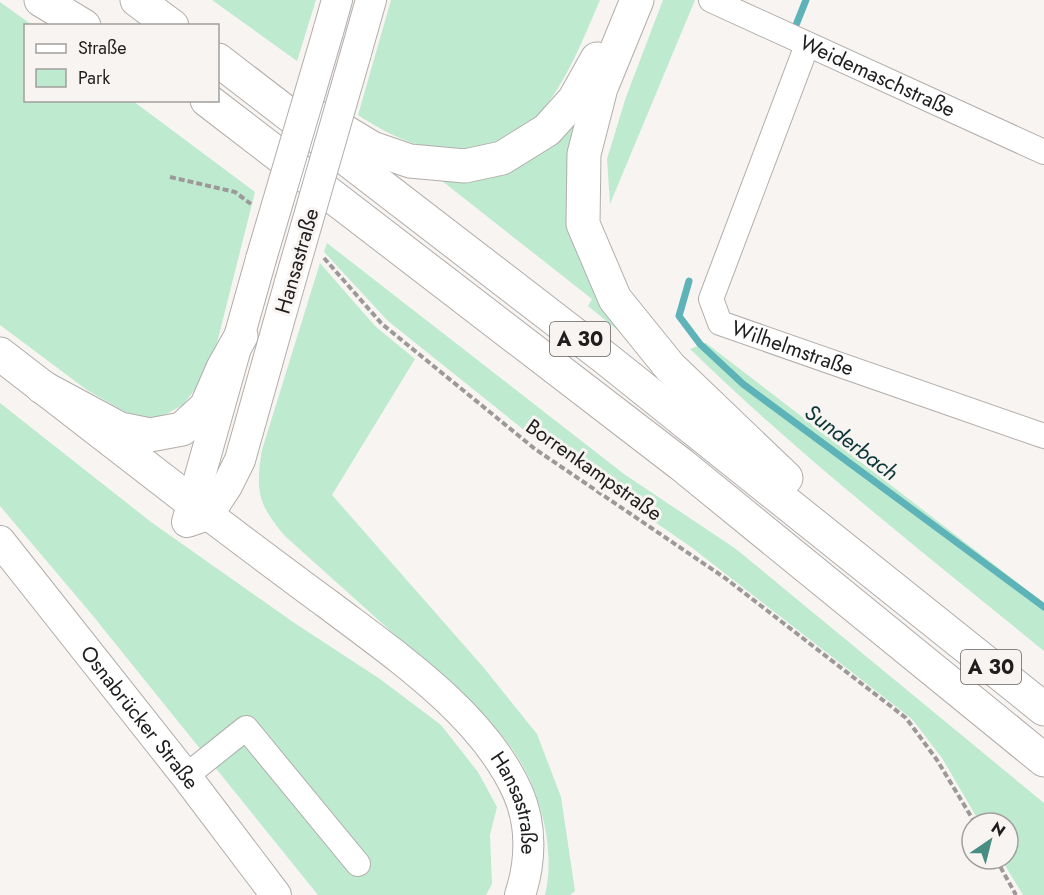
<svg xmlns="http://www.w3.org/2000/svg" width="1044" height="895" viewBox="0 0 1044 895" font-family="Jost,sans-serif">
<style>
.green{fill:#beead0}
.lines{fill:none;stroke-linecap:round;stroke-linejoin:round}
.stream{stroke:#5db3b8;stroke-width:7}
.minor-casing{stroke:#b1adab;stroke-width:26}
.major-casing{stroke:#b1adab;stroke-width:32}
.highway-casing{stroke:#b1adab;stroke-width:35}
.path{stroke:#9c9998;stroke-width:4;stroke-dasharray:6 3;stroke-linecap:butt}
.minor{stroke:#fff;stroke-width:24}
.major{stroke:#fff;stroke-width:30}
.highway{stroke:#fff;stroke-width:33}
.major-bridge-casing{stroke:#b1adab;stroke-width:32;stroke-linecap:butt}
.major-bridge{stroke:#fff;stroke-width:30}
.labels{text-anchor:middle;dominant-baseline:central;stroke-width:6;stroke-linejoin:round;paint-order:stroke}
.shield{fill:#f8f4f2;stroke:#605e5d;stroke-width:1.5}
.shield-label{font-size:20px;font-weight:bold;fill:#1f1d1d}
.street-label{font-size:21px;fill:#1f1d1d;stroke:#f8f4f2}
.water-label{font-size:22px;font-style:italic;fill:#0a3537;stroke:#f8f4f2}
</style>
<rect width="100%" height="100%" fill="#f8f4f2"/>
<g class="green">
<polygon points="212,0 316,0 297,61"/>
<path d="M391,0h209c-18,42 -33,81 -62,116 -6,8 -18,13 -27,18 -52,31 -105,13 -153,-19z"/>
<polygon points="663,0 695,0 610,204 607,159 626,97"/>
<polygon points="0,2 32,25 26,26 26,100 133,101 255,192 217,343 204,377 183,405 157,419 127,413 87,390 0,325"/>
<polygon points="579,109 575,153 637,346 588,306 592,299 437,177"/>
<polygon points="327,243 624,474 736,549 1044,803 1044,895 1023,895 1001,859 1008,859 1008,823 980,823 942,758 912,719 691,547 539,442 388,321 324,252"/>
<path d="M320,263l55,63 40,33 -83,136 152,173 53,66 24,63 14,94 -5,4h-25c12,-49 -7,-114 -38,-153 -7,-10 -16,-19 -24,-28l-197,-177c-28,-32 -31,-46 -24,-87z"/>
<path d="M706,343l338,260v48c-120,-98 -243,-194 -354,-302z"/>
<polygon points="0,403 151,522 293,622 380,679 441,725 478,772 497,807 490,835 492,884 486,895 318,895 89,611 0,506"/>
</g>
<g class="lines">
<g class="stream">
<polyline points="796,25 806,0"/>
<polyline points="689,281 679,316 700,344 743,384 1044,607"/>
</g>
<defs>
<g id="minor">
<path id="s1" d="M711,0l333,152"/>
<path id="s2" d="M807,45l-96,254 9,24 324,113"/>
<polyline points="186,776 246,728 358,864"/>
</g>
<g id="major">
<polyline points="328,32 337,0"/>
<polyline points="356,53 371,0"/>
<path id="s3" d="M194,504c45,34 90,68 135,101 66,50 155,110 189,188 14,32 13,69 2,102"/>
<polyline points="190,521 208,515 227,486 240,460 290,282"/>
<polyline points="187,522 261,259"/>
<path id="s4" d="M0,541l186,235 90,119"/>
</g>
<g id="highway">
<polyline points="41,0 84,26"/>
<polyline points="137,0 172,26"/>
<polyline points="637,0 601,88 584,154 583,224 615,299 670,367 786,478"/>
<polyline points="218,60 604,357 1044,709"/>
<polyline points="207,100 682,465 1044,760"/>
<polyline points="324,119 372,148 410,161 465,166 502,158 547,130 574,100 597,59"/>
<polyline points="0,354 194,504"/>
<polyline points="42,387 120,429 150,435 182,429 206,407 223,368 241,336"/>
</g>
</defs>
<use href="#minor" class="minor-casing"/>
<use href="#major" class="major-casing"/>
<use href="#highway" class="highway-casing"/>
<g class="path">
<polyline points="170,177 235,192 251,204"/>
<polyline points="324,258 382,324 535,449 725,578 906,718 937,760 975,823"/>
<polyline points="996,859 1016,895"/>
</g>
<use href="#minor" class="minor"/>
<use href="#major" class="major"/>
<use href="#highway" class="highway"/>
<defs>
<g id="major-bridge">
<polyline points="261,259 328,32"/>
<polyline points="290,282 356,53"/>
</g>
</defs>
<use href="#major-bridge" class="major-bridge-casing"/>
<use href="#major-bridge" class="major-bridge"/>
</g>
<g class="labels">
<g class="shield">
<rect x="550" y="322" width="60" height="34" rx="4.5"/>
<rect x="961" y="650" width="60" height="34" rx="4.5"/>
</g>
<g class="shield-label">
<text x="580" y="339">A 30</text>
<text x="991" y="667">A 30</text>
</g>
<g class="street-label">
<text stroke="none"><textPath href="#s1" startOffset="183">Weidemaschstraße</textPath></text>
<text transform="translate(297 261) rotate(-74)">Hansastraße</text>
<text stroke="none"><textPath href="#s2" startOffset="374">Wilhelmstraße</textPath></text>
<text transform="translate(594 470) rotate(35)">Borrenkampstraße</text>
<text stroke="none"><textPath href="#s4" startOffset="225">Osnabrücker Straße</textPath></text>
<text stroke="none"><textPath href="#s3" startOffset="447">Hansastraße</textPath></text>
</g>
<g class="water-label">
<text transform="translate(852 442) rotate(37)">Sunderbach</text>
</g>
</g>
<rect x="24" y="24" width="195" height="78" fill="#f8f4f2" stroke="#a19e9d" stroke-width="1.5"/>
<rect x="36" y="44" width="30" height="9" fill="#ffffff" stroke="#a19e9d" stroke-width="1.5"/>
<text x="78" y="54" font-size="18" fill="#1f1d1d">Straße</text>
<rect x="36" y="69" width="30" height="18" fill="#beead0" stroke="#a19e9d" stroke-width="1.5"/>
<text x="78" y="84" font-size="18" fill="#1f1d1d">Park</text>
<g transform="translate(990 841) rotate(35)"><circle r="28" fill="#f8f4f2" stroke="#a19e9d" stroke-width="1.5"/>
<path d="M0-4.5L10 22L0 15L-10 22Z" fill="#498d82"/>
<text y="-9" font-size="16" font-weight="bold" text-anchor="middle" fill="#1f1d1d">N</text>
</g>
</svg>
